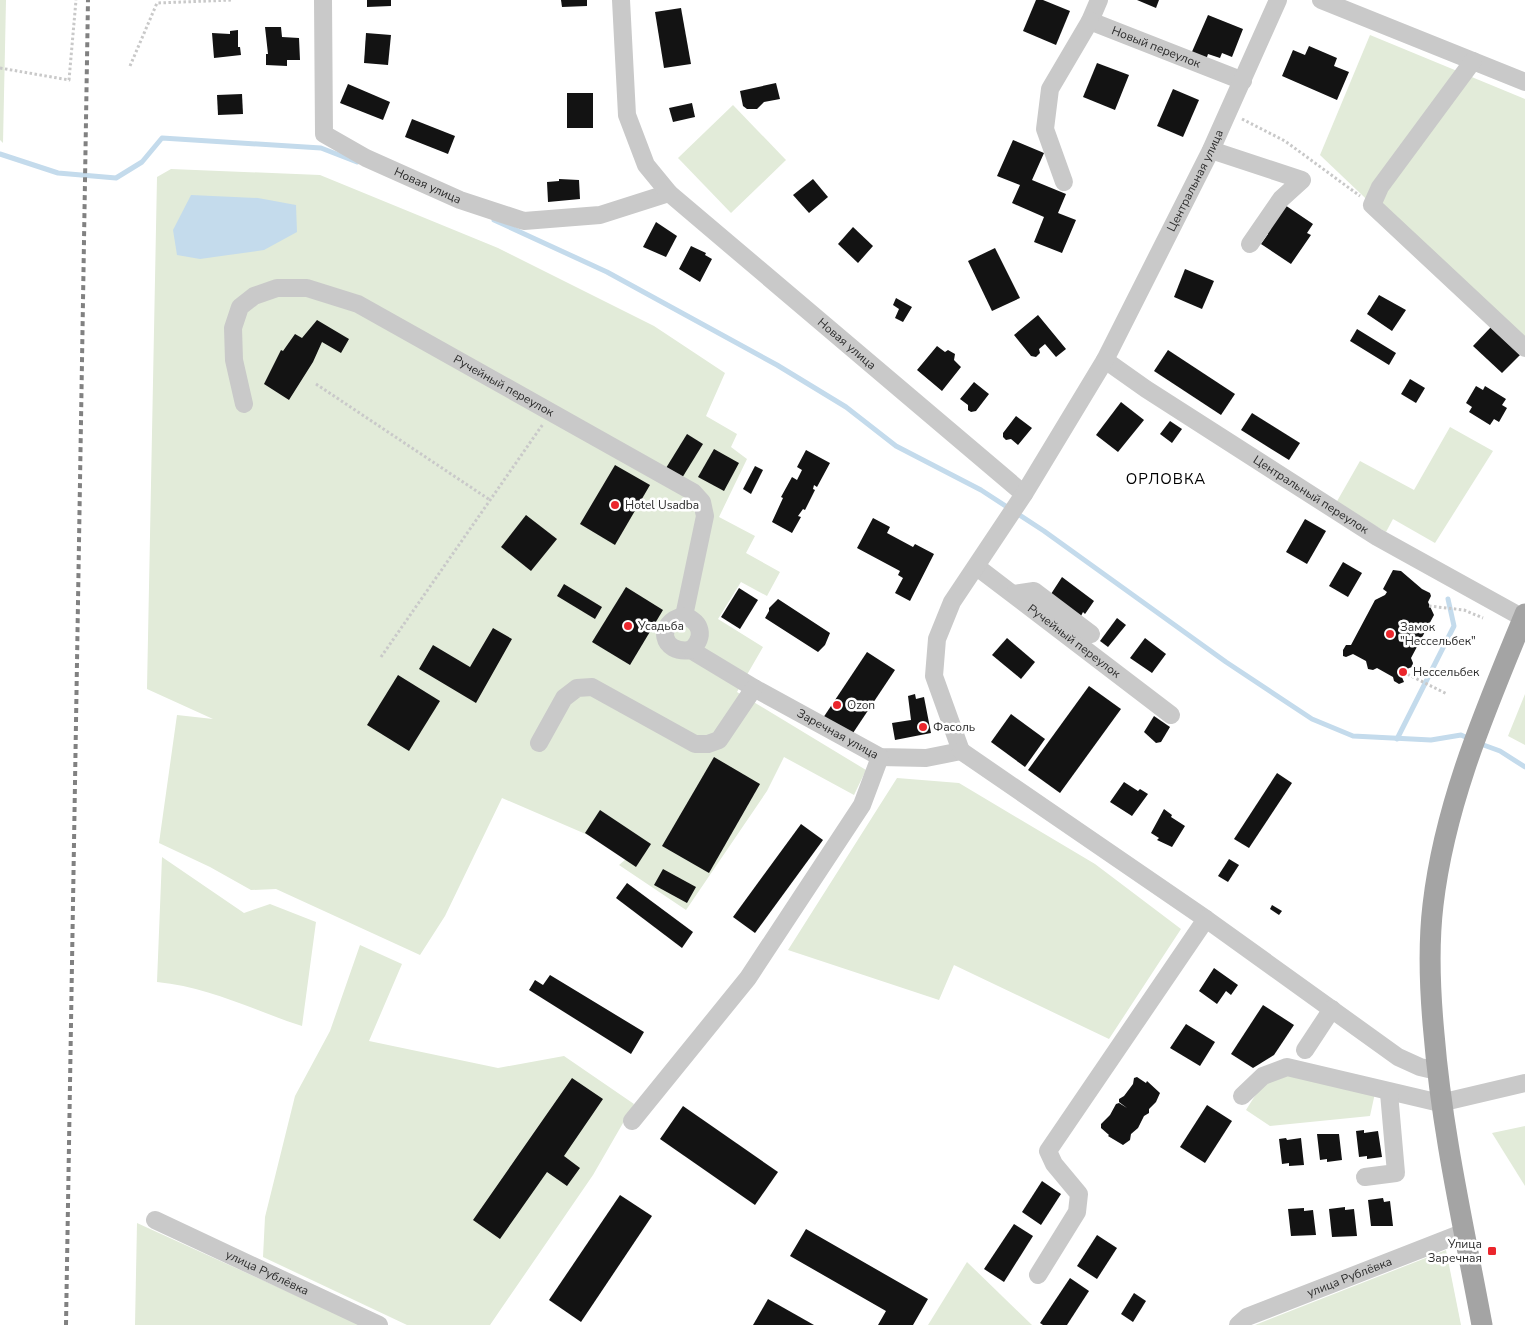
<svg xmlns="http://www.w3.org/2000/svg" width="1525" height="1325" viewBox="0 0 1525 1325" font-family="'Nunito Sans',sans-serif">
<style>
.green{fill:#e2ebd9}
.water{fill:#c4dbec}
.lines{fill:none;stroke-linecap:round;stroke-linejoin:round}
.stream{stroke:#c4dbec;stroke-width:5}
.building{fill:#131313}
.path{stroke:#c9c9c9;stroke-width:3;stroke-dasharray:2.5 2.5;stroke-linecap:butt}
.minor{stroke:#c9c9c9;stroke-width:18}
.major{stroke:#a4a4a4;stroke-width:21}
.rail{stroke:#818181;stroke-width:4;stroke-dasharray:5 4;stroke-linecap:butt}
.poi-dot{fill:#eb262c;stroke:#fff;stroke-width:2}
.labels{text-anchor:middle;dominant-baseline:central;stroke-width:5;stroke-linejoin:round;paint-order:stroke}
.street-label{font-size:12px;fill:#2c2c2c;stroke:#fff}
.poi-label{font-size:12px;fill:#2c2c2c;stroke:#fff;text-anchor:start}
.quarter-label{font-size:15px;letter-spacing:1px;fill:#000;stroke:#fff}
</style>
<rect width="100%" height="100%" fill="#fff"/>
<g class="green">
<polygon points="0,0 6,0 3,143 0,140"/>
<polygon points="1370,35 1525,99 1525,350 1320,155"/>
<polygon points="733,105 786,160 731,213 678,158"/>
<polygon points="171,169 320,175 498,248 654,326 725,373 706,416 737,434 731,447 747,459 719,517 755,536 746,553 780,572 767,596 741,582 718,619 763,647 737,692 866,770 854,795 784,757 767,791 686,910 619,865 632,854 502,798 445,916 420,955 276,889 251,890 210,867 159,843 177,715 213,719 147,689 157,177"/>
<polygon points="1450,427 1493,451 1435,543 1393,519 1386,532 1336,503 1360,461 1414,490"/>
<polygon points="1525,694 1525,745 1508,736"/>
<polygon points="897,778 959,783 1095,864 1181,929 1109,1039 954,965 939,1000 788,950"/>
<path d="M162,857l82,56 26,-9 46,18 -14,104c-50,-16 -92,-39 -145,-44z"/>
<polygon points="360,945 402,964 369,1041 498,1068 564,1056 634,1104 593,1175 490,1325 407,1325 263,1257 265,1217 295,1096 330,1031"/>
<path d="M1285,1075l90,18 -5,23 -100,10 -24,-16c12,-20 17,-27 39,-35z"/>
<polygon points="1525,1126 1525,1186 1492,1133"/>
<polygon points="137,1223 361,1325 135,1325"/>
<polygon points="1446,1250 1461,1325 1255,1325"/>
<polygon points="967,1262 1032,1325 928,1325"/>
</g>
<polygon class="water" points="191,195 258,198 296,205 297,232 264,250 200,259 177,255 173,230"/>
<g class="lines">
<g class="stream">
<polyline points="0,154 58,173 116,178 142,162 162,138 321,148 357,162"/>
<polyline points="494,220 607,272 777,365 846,407 896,446 981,490 1044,531 1226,662 1312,719 1353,736 1431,740 1461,735 1470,739"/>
<polyline points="1397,739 1454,626 1448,599"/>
<polyline points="1478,743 1500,751 1525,767"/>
</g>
</g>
<g class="building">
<polygon points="367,0 391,0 391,6 367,7"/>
<polygon points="561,0 587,0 587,6 562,7"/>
<polygon points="1036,0 1043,0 1070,11 1056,45 1023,31"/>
<polygon points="1137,0 1159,0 1156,8"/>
<polygon points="681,8 691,64 664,68 655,12"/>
<polygon points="1208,15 1243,29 1232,57 1222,53 1220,58 1208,54 1206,60 1191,54"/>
<polygon points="265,27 281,27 282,37 299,38 300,60 287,60 287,66 266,65 266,54 268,54"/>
<polygon points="238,30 238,47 240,47 241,55 214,58 212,33 230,34 230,31"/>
<polygon points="366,33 391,35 388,65 364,63"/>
<polygon points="1309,46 1337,58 1334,66 1349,72 1337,100 1282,76 1293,50 1305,55"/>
<polygon points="1097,63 1129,75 1115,110 1083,97"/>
<polygon points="776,83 780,99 764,102 757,109 747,109 743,106 740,91"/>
<polygon points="348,84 390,102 383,120 340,103"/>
<polygon points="1173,89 1199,100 1183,137 1157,126"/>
<rect x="567" y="93" width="26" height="35"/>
<polygon points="242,94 243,114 218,115 217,95"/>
<polygon points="692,103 695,117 673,122 669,108"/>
<polygon points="412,119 455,136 448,154 405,137"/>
<polygon points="1013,140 1044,153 1032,180 1066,194 1058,213 1076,220 1062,253 1034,242 1044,217 1012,203 1020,185 997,176"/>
<polygon points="559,179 579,180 580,199 548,202 547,182 559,181"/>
<polygon points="813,179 828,197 809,213 793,195"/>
<polygon points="1279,201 1313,224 1307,233 1311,235 1291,264 1261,244 1268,234 1260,228"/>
<polygon points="656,222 677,236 666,257 643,247"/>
<polygon points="853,227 873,246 858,263 838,244"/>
<polygon points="691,246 706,253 705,255 712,259 700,282 679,269"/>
<polygon points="995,248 1020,298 992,311 968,261"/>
<polygon points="1185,269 1214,281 1202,309 1174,297"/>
<polygon points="1379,295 1406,310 1392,331 1367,314"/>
<polygon points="896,298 912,307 903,322 895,318 899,309 893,305"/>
<polygon points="1038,315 1066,349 1056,357 1045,344 1039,349 1040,353 1036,357 1031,356 1014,335"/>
<polygon points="317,320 349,339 341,353 322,342 313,362 289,400 264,384 281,350 283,351 295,334 302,338"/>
<polygon points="1491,327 1520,355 1502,373 1473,346"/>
<polygon points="1357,329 1396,353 1389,365 1350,341"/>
<polygon points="937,346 945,352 948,350 955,354 954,360 961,367 942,391 917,370"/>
<polygon points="1168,350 1235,394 1221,415 1154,371"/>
<polygon points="1410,379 1425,388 1416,403 1401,394"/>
<polygon points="974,382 989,394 976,411 971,412 968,410 968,405 960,399"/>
<polygon points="1476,386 1483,390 1485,386 1506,399 1502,405 1507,408 1499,422 1494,419 1490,425 1469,412 1472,407 1466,403"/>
<polygon points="1121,402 1144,420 1118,452 1096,435"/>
<polygon points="1252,413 1300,443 1289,460 1241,430"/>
<polygon points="1016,416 1032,428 1018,445 1011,439 1006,440 1003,437 1003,433"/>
<polygon points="1170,421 1182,429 1172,443 1160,434"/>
<polygon points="687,434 703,444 682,478 666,468"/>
<polygon points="714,449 739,463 724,491 698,477"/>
<polygon points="806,450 830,463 817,487 814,485 813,489 815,490 805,510 803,509 798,516 801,517 792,533 772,522 783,498 781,497 792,477 797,480 802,470 797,467"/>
<polygon points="615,465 650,485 615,545 580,524"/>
<polygon points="755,466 763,470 751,494 743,489"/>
<polygon points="526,515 557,539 531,571 501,547"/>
<polygon points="873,518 890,527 887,533 913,547 915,544 934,554 910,601 895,593 903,578 898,575 900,571 857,548"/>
<polygon points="1305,519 1326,531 1307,564 1286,552"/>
<polygon points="1343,562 1362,573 1348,597 1329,586"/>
<polygon points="1393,570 1401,571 1422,589 1430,593 1431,596 1428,602 1434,615 1411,658 1413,663 1412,667 1404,670 1401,675 1404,682 1399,684 1394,681 1393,677 1377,668 1373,670 1368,669 1366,661 1353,654 1346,657 1343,656 1343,650 1346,645 1351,645 1375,600 1385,595 1387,592 1383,589"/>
<polygon points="1062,577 1094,601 1085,614 1083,612 1081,616 1051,594"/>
<polygon points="564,584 602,607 595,619 557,596"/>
<polygon points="626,587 663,610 630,665 592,642"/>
<polygon points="739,588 758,600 740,629 721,617"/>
<polygon points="778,599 830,633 825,645 818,652 765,618 769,611 769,608"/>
<polygon points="1117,618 1126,625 1108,647 1100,641"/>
<polygon points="493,628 512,639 476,703 419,669 433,645 470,667"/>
<polygon points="1007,638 1035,662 1021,679 992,655"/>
<polygon points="1145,638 1166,654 1152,673 1130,658"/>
<polygon points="867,652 895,670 851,736 823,718"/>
<polygon points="398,675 440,701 409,751 367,725"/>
<polygon points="1089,686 1121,709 1060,793 1028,770"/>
<polygon points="915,694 916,699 924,697 931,733 895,740 892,723 911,720 908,696"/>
<polygon points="1011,714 1045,739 1025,767 991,742"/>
<polygon points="1154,716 1170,727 1161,742 1156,743 1144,732"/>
<polygon points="714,757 760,784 709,873 662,846"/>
<polygon points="1277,773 1292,783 1249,848 1234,839"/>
<polygon points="1124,782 1138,791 1140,789 1148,794 1132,816 1110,802"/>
<polygon points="1164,809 1172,815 1171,817 1185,826 1172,847 1157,840 1159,838 1151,833"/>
<polygon points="600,810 651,844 636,867 585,833"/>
<polygon points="801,824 823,840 755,933 733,917"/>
<polygon points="1229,859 1239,865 1228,882 1218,876"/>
<polygon points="663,869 696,887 687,903 654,885"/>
<polygon points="627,883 693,932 682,948 616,898"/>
<polygon points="1272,905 1282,911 1279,915 1270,909"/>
<polygon points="1214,968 1238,985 1231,995 1226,991 1217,1004 1199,991"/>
<polygon points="550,975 644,1032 631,1054 529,990 535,980 543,985"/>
<polygon points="1263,1005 1294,1025 1274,1055 1253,1068 1231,1054"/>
<polygon points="1186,1024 1215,1042 1200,1066 1170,1048"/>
<polygon points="1137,1077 1146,1083 1147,1081 1160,1093 1156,1102 1149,1109 1149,1113 1144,1116 1138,1128 1131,1134 1130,1140 1123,1145 1108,1136 1109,1135 1101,1128 1101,1124 1110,1115 1116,1104 1119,1103 1127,1108 1119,1102 1119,1099 1124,1096 1133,1084 1134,1078"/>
<polygon points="572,1078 603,1099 564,1156 580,1168 567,1186 547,1172 500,1239 473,1220"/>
<polygon points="1207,1105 1232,1121 1205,1163 1180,1147"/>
<polygon points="683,1106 778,1172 755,1205 660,1139"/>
<polygon points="1364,1130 1364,1133 1378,1131 1382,1157 1367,1159 1367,1156 1359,1157 1356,1131"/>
<polygon points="1317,1134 1339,1134 1342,1160 1327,1162 1327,1159 1320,1160"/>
<polygon points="1286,1138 1287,1140 1301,1138 1304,1165 1289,1166 1289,1163 1282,1164 1279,1139"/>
<polygon points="1042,1181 1061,1194 1041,1225 1022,1212"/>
<polygon points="620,1195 652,1216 581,1322 549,1300"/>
<polygon points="1383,1198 1384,1202 1390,1201 1393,1226 1371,1226 1368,1200"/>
<polygon points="1345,1207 1345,1210 1354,1209 1357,1236 1332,1237 1329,1209"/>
<polygon points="1304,1208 1304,1211 1313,1210 1316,1235 1291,1236 1288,1209"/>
<polygon points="1014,1224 1033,1236 1004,1282 984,1269"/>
<polygon points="806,1229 928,1299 913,1325 878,1325 886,1311 790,1256"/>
<polygon points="1097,1235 1117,1248 1097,1279 1077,1266"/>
<polygon points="1070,1278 1089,1291 1067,1325 1043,1325 1040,1323"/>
<polygon points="1134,1293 1146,1301 1133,1322 1121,1314"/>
<polygon points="768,1299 814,1325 753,1325"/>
</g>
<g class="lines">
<g class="path">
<polyline points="130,66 157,3 232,0"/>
<polyline points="0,68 69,80 76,0"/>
<polyline points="1242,119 1285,141 1360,196"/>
<polyline points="316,384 490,500"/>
<polyline points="1429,606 1464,610 1483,618"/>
<polyline points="381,657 543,424"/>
<polyline points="1403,672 1447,694"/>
</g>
<g class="minor">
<path id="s1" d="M323,0l1,134 42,24 94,42 64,21 76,-6 69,-22"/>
<path id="s2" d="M621,0l6,115 19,50 23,28 355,301"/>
<path id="s3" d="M1099,0l-9,21 153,60"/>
<polyline points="1321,0 1525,82"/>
<polyline points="1473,61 1380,187 1372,205 1525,348"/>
<polyline points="1211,150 1302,180 1281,199 1250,244"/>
<polyline points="1064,182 1045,129 1050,89 1090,21"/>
<path id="s4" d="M1105,360l41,29 231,148 146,81"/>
<path id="s5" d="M244,404l-10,-44 -1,-32 7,-21 14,-11 23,-8h30l51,16 335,188 9,10 3,14 -21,100"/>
<path id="s6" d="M977,567l194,148"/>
<polyline points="1014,594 1034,591 1091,634"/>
<path id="s7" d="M684,616c-29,6 -23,39 7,34l63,38 126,69 46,1 35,-7"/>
<path d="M684,616c18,6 21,21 7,34"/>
<polyline points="539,743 564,698 577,688 592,687 695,744 708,744 719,740 754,688"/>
<path id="s8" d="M961,751l-27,-75 3,-37 15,-37 72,-108 81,-134 106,-210 67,-150"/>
<polyline points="961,751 1206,919 1398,1057 1420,1067 1437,1071"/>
<polyline points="1305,1050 1332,1009"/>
<polyline points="1242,1096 1263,1076 1287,1067 1440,1103 1525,1083"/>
<polyline points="632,1121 748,978 862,805 880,757"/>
<polyline points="1365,1177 1396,1173 1389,1093"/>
<path id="s9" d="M155,1220l224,105"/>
<polyline points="1038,1275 1077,1212 1079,1194 1054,1164 1048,1151 1206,919"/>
<path id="s10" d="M1238,1325l9,-8 218,-85"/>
</g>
<path class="major" d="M1482,1325c-18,-97 -40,-193 -48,-291 -4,-42 -6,-87 -1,-129 12,-103 53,-196 92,-291"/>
<polyline class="rail" points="66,1325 88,0"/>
</g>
<g class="poi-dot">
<circle cx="615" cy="505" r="5"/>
<circle cx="628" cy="626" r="5"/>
<circle cx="1390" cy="634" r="5"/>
<circle cx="1403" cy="672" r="5"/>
<circle cx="837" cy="705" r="5"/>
<circle cx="923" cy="727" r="5"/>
<rect x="1487" y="1246" width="10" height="10" rx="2.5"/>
</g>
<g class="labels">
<g class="street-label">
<text stroke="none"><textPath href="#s3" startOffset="94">Новый переулок</textPath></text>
<text stroke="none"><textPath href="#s8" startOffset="644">Центральная улица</textPath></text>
<text stroke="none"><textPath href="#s1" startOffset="250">Новая улица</textPath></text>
<text stroke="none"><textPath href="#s2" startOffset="438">Новая улица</textPath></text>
<text stroke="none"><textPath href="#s5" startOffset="392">Ручейный переулок</textPath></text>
<text stroke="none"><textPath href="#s4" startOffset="246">Центральный переулок</textPath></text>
<text stroke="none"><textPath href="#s6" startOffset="122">Ручейный переулок</textPath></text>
<text stroke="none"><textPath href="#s7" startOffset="232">Заречная улица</textPath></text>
<text stroke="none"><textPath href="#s9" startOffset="124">улица Рублёвка</textPath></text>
<text stroke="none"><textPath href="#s10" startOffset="122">улица Рублёвка</textPath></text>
</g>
<g class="poi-label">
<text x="625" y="505">Hotel Usadba</text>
<text x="638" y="626">Усадьба</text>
<text x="1400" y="627">Замок<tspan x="1400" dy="14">"Нессельбек"</tspan></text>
<text x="1413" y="672">Нессельбек</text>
<text x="847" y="705">Ozon</text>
<text x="933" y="727">Фасоль</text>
<text x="1482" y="1244" text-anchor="end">Улица<tspan x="1482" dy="14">Заречная</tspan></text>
</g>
<g class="quarter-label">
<text x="1166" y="479">ОРЛОВКА</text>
</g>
</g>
</svg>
